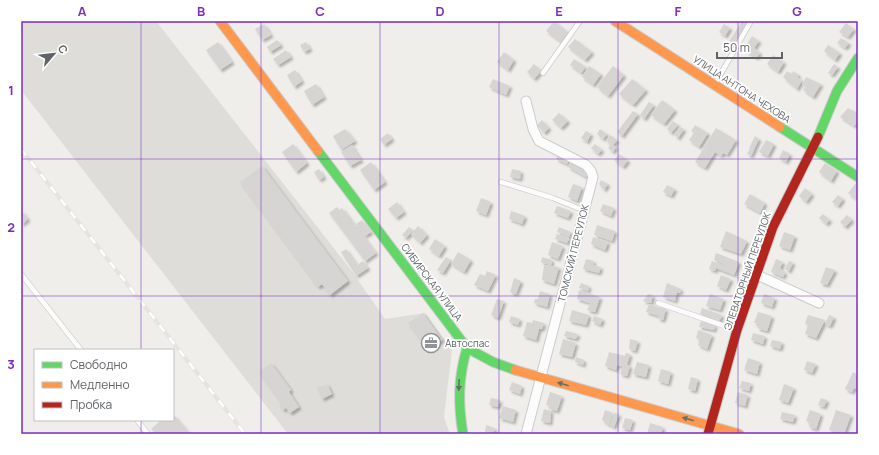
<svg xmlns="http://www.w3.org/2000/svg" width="879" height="455" viewBox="0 0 879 455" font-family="Manrope,sans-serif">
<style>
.industrial{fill:#dfddda}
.building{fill:#d6d5d3;filter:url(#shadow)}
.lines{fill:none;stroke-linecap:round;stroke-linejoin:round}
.lane-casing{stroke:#cbcccc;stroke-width:6}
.street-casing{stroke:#cbcccc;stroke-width:11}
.fast-casing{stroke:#cacacb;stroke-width:11}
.slow-casing{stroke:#cacacb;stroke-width:11}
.jam-casing{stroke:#cacacb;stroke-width:11}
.lane{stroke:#fdfcfc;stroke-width:4.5}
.street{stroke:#fdfcfc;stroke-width:9}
.fast{stroke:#63d668;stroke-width:9}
.slow{stroke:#ff974d;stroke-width:9}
.jam{stroke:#b3261e;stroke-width:9}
.rail-casing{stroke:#e4e4e4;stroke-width:4}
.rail{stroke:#fff;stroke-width:2.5;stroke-dasharray:8;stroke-linecap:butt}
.oneway{fill:#607468}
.grid{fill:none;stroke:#7b2cbf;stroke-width:1;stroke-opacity:0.55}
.labels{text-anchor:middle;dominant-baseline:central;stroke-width:3.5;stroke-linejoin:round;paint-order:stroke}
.street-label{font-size:10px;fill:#5f6368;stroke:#fff}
.poi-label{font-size:10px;fill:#5f6368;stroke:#fff;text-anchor:start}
.neatline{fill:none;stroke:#7b2cbf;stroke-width:1.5}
.grid-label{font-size:13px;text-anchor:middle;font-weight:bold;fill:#7b2cbf}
</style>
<defs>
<filter id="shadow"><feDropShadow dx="2.5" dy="2.5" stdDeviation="1" flood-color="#0004"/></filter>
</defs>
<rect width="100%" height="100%" fill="#efeeea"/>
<polygon class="industrial" points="21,21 156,21 351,270 385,319 425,313 452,350 444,417 450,434 288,434 21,90"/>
<g class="building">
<polygon points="554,21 568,32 561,42 546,31"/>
<polygon points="742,21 748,21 733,46 728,43"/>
<polygon points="846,23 854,29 848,37 839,32"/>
<polygon points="264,24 271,35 262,40 255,29"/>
<polygon points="724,24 730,28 725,36 719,32"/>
<polygon points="752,36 759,41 754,48 760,53 756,58 746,51 747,48 745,47"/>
<polygon points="841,38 849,43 845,48 837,43"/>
<polygon points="575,39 592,52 585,60 568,47"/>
<polygon points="277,40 281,45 270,52 267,47"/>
<polygon points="218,42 232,62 220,70 206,50"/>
<polygon points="306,42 310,49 304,52 300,45"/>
<polygon points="828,45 840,53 835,60 824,51"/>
<polygon points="286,50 291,57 278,65 273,59"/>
<polygon points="504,52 514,60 508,70 497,62"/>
<polygon points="773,55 784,62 778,72 767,64"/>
<polygon points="574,59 586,67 581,73 570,65"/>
<polygon points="534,64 541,71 534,79 527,72"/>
<polygon points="834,64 838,67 832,75 828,73"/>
<polygon points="589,66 601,74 593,85 582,77"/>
<polygon points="613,66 624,75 608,96 597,87"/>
<polygon points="295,70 302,81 294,87 287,75"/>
<polygon points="787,71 792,74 793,71 799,75 797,77 802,80 797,89 783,77"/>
<polygon points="806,77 821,84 813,97 803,90 805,87 802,84"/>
<polygon points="493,79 510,86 506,95 489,87"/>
<polygon points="632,79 646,90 633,105 619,94"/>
<polygon points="316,84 324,97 312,105 304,91"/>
<polygon points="662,100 675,110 664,124 651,115"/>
<polygon points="649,102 654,105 644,119 640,115"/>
<polygon points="848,108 858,113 858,121 854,126 840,117"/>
<polygon points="633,111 638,114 622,136 617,132"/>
<polygon points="559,113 568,121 561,128 552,120"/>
<polygon points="542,120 549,128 544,133 537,125"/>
<polygon points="673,121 678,125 671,133 667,129"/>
<polygon points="695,125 708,133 699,147 689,140 694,133 691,131"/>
<polygon points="680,127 684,129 678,138 674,135"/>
<polygon points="716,128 736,140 727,155 723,153 721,156 715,152 705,168 695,162"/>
<polygon points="345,129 355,141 341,150 333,136"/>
<polygon points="600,129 607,134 603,139 597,134"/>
<polygon points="586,131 591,134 587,142 581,138"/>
<polygon points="388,133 392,139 384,145 380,139"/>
<polygon points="610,135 617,140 613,145 616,147 613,152 608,148 611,144 606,141"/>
<polygon points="755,136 759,139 751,156 747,154 750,148 749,148"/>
<polygon points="766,140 774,144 768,156 759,152"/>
<polygon points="293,144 307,163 296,172 282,152"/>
<polygon points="595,144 602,150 598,154 591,148"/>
<polygon points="352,145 361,160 350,166 341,152"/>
<polygon points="783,150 790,154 786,162 779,158"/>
<polygon points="558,154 569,159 567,164 556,159"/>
<polygon points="619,154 628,160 623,167 614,160"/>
<polygon points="571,161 589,172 586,177 568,167"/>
<polygon points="371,162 385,182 374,190 360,170"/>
<polygon points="825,163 837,171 831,181 819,172"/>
<polygon points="262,166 348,281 330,295 322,284 318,287 240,182"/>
<polygon points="319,169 324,177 319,180 314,172"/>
<polygon points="512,169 521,171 520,179 510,177"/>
<polygon points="601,180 608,184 604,190 599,184"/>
<polygon points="856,183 858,184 858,201 848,193"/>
<polygon points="573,184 582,187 577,201 568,197"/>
<polygon points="667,185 675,189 671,196 663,192"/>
<polygon points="805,188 812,194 806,202 799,196"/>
<polygon points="750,194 765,203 760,213 744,204"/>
<polygon points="838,195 843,199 838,206 832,202"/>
<polygon points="481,198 491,202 486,215 476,211"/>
<polygon points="397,202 404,212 396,218 388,209"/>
<polygon points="603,204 614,208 611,216 600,211"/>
<polygon points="557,206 571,211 568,218 554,213"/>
<polygon points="337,207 339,210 342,208 376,253 365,261 329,213"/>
<polygon points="21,210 28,219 21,225"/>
<polygon points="511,211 525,216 522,224 509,219"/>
<polygon points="823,214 830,220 826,224 819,218"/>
<polygon points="847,215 852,220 845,227 840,222"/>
<polygon points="362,220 371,232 365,236 356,224"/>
<polygon points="597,225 615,231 612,241 594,235"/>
<polygon points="418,226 427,235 420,243 411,234"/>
<polygon points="409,227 413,230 406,238 402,235"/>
<polygon points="559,227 571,232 569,237 557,232"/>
<polygon points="726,231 747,241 741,254 720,247"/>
<polygon points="784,232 795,236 790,250 779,246"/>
<polygon points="557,234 569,238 567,243 555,239"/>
<polygon points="593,237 608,242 605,250 591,244"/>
<polygon points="435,239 445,246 439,256 429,249"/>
<polygon points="552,242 563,246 558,259 548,255"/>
<polygon points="346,249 357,265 363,261 368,268 356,276 341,252"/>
<polygon points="458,252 471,260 464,272 451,264"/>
<polygon points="716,253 739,262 734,275 716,268 715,271 709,269 712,261 726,266 726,265 714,260"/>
<polygon points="446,257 451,260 443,273 437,270"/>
<polygon points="542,257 552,260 551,265 541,262"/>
<polygon points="586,259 594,261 593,265 601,267 599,273 583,269"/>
<polygon points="776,259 783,262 780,268 785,273 783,277 771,272"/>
<polygon points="789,261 793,262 789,271 785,269"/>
<polygon points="544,265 559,267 554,284 542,280"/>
<polygon points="826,267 835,270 827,285 820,283"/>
<polygon points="487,271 496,275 488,291 474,285 480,274 485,276"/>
<polygon points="721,275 731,279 726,290 717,286"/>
<polygon points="514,278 521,281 516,294 510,292"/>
<polygon points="581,283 589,286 588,291 579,288"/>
<polygon points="667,283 681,289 680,293 677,292 675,301 663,297"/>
<polygon points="579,290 600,297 595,312 587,310 590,303 577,299"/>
<polygon points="540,291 550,294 547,307 534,303 535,299 538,299"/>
<polygon points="648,294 653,295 651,303 643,301"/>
<polygon points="710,294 724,299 720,310 706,306"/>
<polygon points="764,294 775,298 772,307 761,303"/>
<polygon points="497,299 504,301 498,318 491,315"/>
<polygon points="649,304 666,309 663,320 658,319 659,316 646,312"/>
<polygon points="702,308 722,315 719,322 700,314"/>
<polygon points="572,310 589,315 586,325 569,321"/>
<polygon points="758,312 772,316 767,331 757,328 759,324 754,323"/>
<polygon points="423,313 442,340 428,350 408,323"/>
<polygon points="808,315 825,320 816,338 805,334 808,325 805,324"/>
<polygon points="829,315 834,317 830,326 825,324"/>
<polygon points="511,316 520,319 518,325 509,322"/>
<polygon points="594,316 603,319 600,325 592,321"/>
<polygon points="533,320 544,323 542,329 539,329 536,340 523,336 527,322 532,323"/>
<polygon points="701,321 715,325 714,330 699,327"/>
<polygon points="698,330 712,335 707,349 698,345 700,339 696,338"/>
<polygon points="566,331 578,334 576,339 564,336"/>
<polygon points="753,333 765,336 763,344 751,340"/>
<polygon points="563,339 576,343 572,357 559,354"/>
<polygon points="630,339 638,341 635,351 629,349"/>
<polygon points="772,340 782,342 780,349 770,346"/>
<polygon points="609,352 625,356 626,353 630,354 627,365 630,366 627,376 620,374 623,367 617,365 616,370 605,366"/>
<polygon points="576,357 584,360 583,365 575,362"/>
<polygon points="748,358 760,362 757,374 744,370"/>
<polygon points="807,361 816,364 812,373 804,370"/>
<polygon points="637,362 649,365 646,377 633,374"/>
<polygon points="271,363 291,390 289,392 299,407 290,413 286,408 283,410 279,404 281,403 259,372"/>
<polygon points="661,369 671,372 668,384 658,381"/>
<polygon points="853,372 858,375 858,389 854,388 852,392 845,389"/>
<polygon points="691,377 698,379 695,391 688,389"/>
<polygon points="742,381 751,383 749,391 739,388"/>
<polygon points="512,382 522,386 520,394 509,390"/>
<polygon points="327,384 332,394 322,399 317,388"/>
<polygon points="784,384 794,388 788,403 779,400"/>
<polygon points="550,392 562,396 557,411 549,409 550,406 546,405"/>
<polygon points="738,392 748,395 745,406 735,403"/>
<polygon points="491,398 500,400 498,407 489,405"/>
<polygon points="821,398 827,400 824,407 818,405"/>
<polygon points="503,406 516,410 513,422 499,418"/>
<polygon points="544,409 551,411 550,423 541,421"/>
<polygon points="605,410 613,413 609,425 602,420"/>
<polygon points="810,410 821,414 816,429 809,427 810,422 806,421"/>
<polygon points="836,410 851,415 844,434 829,430"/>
<polygon points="782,412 795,415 793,422 780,419"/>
<polygon points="614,413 619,414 614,427 610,425"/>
<polygon points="173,414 190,434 156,434 151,429 160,421 159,420 173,420"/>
<polygon points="625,418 633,420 630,430 622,428"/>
<polygon points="650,423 663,427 661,434 647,434"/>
<polygon points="486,425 495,428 493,434 485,432"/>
</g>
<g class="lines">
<defs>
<g id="lane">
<polyline points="543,73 580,21"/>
<polyline points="715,84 751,21"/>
<polyline points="501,182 553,198 585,211"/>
<polyline points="21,274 81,350"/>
<polyline points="658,303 736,330"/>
<polyline points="137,420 148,434"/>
</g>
<g id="street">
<polyline points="755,274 819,303"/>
<polyline points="526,434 593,177 591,171 586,165 539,141 533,129 526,101"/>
</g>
<g id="fast">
<polyline points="780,127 858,177"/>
<polyline points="818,137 837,91 858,58"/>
<polyline points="318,151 467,348 493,362 515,370"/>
<path d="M463,434c-5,-30 -5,-56 4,-86"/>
</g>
<g id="slow">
<polyline points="220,21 318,151"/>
<polyline points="615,21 780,127"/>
<polyline points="515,370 739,434"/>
</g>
<polyline id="jam" points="708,434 737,330 773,227 818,137"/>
</defs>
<use href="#lane" class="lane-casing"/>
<use href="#street" class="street-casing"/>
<use href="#fast" class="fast-casing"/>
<use href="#slow" class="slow-casing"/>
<use href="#jam" class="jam-casing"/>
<use href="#lane" class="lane"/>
<use href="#street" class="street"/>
<use href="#fast" class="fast"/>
<use href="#slow" class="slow"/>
<use href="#jam" class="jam"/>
<defs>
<polyline id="rail" points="21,149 245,434"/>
</defs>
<use href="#rail" class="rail-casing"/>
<use href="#rail" class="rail"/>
</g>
<defs><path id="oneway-solid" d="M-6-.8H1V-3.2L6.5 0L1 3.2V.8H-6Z"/></defs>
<g class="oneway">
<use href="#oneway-solid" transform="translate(563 384) rotate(-164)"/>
<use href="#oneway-solid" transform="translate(459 385) rotate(92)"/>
<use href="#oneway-solid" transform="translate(688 419) rotate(-164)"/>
</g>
<path class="grid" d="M141,21v329M261,21v413M380,21v413M499,21v413M618,21v413M738,21v413M21,159h837M21,296h837M141,420v14"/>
<defs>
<symbol id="office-ring" viewBox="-11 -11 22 22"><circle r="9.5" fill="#fff" stroke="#919496" stroke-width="1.5"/><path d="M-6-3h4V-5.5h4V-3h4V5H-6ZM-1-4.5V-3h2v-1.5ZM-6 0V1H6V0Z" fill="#919496"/></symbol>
</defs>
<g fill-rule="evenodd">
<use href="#office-ring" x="420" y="332" width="22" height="22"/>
</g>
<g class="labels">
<g class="street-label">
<text transform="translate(742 89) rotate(33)">УЛИЦА АНТОНА ЧЕХОВА</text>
<text transform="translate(573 253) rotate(-76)">ТОМСКИЙ ПЕРЕУЛОК</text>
<text transform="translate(747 271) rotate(-71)">ЭЛЕВАТОРНЫЙ ПЕРЕУЛОК</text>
<text transform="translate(432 282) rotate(53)">СИБИРСКАЯ УЛИЦА</text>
</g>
<g class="poi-label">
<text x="445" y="343">Автоспас</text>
</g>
</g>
<rect width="879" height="455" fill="none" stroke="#ffffff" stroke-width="44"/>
<rect x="34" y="349" width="140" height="72" fill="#ffffff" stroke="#bfc1c3"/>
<rect x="42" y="362" width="20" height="6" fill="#63d668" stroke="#bfc1c3"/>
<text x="70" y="369" font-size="12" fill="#5f6368">Свободно</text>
<rect x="42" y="382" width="20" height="6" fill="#ff974d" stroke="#bfc1c3"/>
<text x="70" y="389" font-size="12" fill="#5f6368">Медленно</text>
<rect x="42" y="402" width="20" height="6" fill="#b3261e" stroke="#bfc1c3"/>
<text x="70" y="409" font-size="12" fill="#5f6368">Пробка</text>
<g transform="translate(54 54) rotate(62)" stroke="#ffffff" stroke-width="3" paint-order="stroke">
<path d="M0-3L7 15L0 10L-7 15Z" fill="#5f6368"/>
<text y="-6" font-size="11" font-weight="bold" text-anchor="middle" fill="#5f6368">С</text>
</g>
<path d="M717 52v6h65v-6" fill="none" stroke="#5f6368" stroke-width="2"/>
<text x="723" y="52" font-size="12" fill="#5f6368" stroke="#ffffff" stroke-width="3" paint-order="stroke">50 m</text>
<rect x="22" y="22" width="835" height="411" class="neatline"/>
<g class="grid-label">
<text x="82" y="16">A</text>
<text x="201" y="16">B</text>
<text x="320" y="16">C</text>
<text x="440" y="16">D</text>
<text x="559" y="16">E</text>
<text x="678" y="16">F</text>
<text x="797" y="16">G</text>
<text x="11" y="95">1</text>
<text x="11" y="232">2</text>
<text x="11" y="369">3</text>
</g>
</svg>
